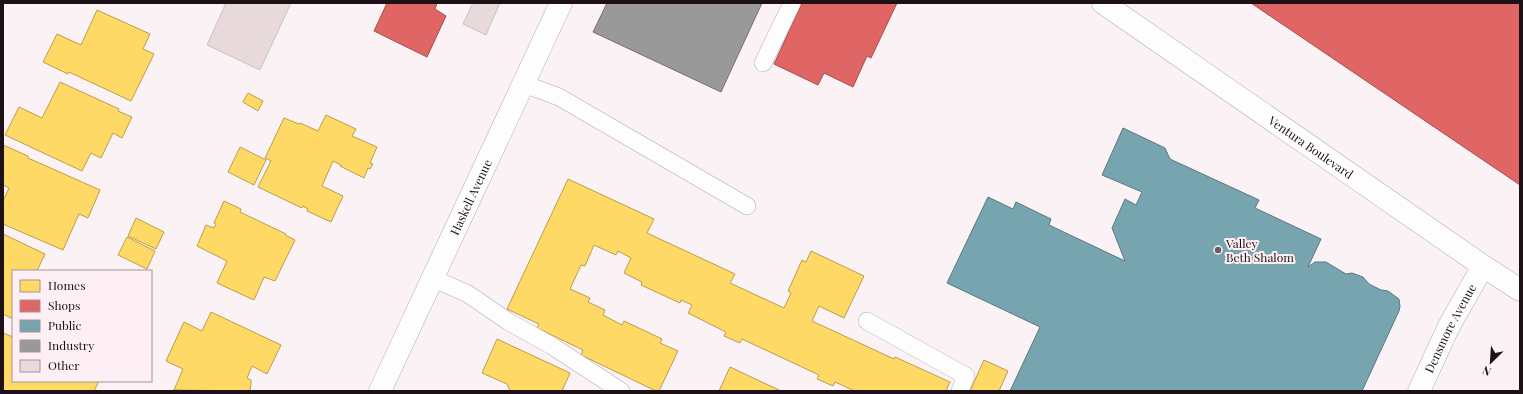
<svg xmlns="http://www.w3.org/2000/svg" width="1523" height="394" viewBox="0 0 1523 394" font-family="'Playfair Display',serif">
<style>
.homes{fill:#ffd966;stroke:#bb9d4e}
.shops{fill:#e06666;stroke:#a64c4e}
.public{fill:#76a5af;stroke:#5b7981}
.industry{fill:#999;stroke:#747072}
.building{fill:#e8d9db;stroke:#cbc1c2}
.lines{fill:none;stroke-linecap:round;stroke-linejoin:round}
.lane-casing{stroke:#b4aaae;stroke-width:18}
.street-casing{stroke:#b4aaae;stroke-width:23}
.secondary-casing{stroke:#b4aaae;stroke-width:23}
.primary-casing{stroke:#b4aaae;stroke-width:23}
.lane{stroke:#fefdfe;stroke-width:17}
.street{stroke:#fefdfe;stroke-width:22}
.secondary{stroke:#fefdfe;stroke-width:22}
.primary{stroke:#fefdfe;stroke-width:22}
.poi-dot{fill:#6a6064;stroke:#fdeff4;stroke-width:1.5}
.labels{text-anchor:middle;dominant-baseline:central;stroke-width:4;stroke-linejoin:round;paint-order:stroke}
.street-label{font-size:12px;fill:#1d1116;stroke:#fdeff4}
.poi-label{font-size:12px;fill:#1d1116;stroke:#fdeff4;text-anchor:start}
</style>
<rect width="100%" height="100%" fill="#faf2f5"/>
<g class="homes">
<polygon points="97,10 150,34 143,49 154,54 131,101 69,72 68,74 43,62 57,34 81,45"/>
<polygon points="60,82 119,109 118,111 132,117 122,138 113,133 101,158 91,153 82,171 5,135 19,107 42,118"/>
<polygon points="248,93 263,101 258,111 243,102"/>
<polygon points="326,115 356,129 352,136 377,147 370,163 373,164 370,169 368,168 364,178 340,166 341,165 333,161 322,186 343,196 331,222 307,211 308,209 303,206 302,208 258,187 271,161 265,158 284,118 299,124 300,123 318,131"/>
<polygon points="3,145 28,156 28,158 100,190 88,218 79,214 63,250 3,224 3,201 9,188 3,185"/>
<polygon points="240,147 266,160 254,185 228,172"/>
<polygon points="568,179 654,219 647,233 735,274 730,283 784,308 791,293 788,291 802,260 806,262 811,251 864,276 844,318 819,306 812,321 894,359 895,357 950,382 946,391 855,391 835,382 833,386 817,379 819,375 742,339 740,343 724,336 726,332 688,313 692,305 681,300 680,303 641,285 642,282 624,273 631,258 618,251 616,255 594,245 585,266 581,265 570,289 590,298 588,302 605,310 603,315 622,325 624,321 662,339 660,343 678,351 659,391 656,391 581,355 583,350 537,328 539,324 507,309"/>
<polygon points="224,201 241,209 240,212 286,234 285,235 295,240 275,281 264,277 254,300 217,283 227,261 197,246 206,225 214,228 216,224 214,223"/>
<polygon points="136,218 164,232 156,249 128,236"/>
<polygon points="3,234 45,254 37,271 13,271 13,319 3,314"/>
<polygon points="127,237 155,251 147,269 118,255"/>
<polygon points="211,312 281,345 267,374 252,366 247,378 251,380 251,384 250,390 248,391 174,390 183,369 166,361 184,322 202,331"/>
<polygon points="3,333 13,337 13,381 99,381 94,391 3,391"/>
<polygon points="497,339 570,373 562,391 510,391 507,384 482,373"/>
<polygon points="984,360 1008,371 999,391 970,391"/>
<polygon points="730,367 781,391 719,391"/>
</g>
<g class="shops">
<polygon points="387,3 437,3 435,9 446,16 427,57 374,31"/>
<polygon points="802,3 897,3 871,58 867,56 853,87 824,73 818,85 774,64"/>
<polygon points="1251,3 1520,3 1520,185"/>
</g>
<polygon class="public" points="1123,128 1165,148 1170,159 1259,200 1255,208 1321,239 1308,267 1315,262 1326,262 1346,274 1352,273 1363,277 1369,284 1381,290 1388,291 1399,299 1400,306 1399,311 1362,391 1010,391 1040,327 947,283 988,197 1013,209 1016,202 1051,219 1049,225 1125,261 1112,228 1125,199 1136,205 1142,192 1102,175"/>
<polygon class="industry" points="607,3 762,3 721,92 593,32"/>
<g class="building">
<polygon points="226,3 291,3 260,70 207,45"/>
<polygon points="473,3 500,3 486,35 463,24"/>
</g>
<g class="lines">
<defs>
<g id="lane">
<polyline points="763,63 792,3"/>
<polyline points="524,84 559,97 747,206"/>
<polyline points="432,278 468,294 509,322 552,346 621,391"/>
<polyline points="867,321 966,376 960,391"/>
</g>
<g id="street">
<path id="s1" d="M1419,391l30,-65 34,-60"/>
</g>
<g id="secondary">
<path id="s2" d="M380,391l181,-388"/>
</g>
<g id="primary">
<path id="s3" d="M1103,3l380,263 37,24"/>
</g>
</defs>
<use href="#lane" class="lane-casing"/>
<use href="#street" class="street-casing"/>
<use href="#secondary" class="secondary-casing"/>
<use href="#primary" class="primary-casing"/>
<use href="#lane" class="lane"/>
<use href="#street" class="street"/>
<use href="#secondary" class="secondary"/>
<use href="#primary" class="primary"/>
</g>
<circle class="poi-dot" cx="1218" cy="250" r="4"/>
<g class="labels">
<g class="street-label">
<text stroke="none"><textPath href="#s3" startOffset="253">Ventura Boulevard</textPath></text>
<text stroke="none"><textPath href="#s2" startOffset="214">Haskell Avenue</textPath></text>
<text stroke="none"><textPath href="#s1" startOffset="70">Densmore Avenue</textPath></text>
</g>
<g class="poi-label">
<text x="1226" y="243">Valley<tspan x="1226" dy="14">Beth Shalom</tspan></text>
</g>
</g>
<rect width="1523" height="394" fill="none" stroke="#1d1116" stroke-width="8"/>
<rect x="12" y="270" width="140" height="112" fill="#fdeff4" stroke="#a3969b"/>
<rect x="20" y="280" width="20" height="12" fill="#ffd966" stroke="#a3969b"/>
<text x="48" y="290" font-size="12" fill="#1d1116">Homes</text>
<rect x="20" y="300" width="20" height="12" fill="#e06666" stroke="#a3969b"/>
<text x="48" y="310" font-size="12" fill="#1d1116">Shops</text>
<rect x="20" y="320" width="20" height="12" fill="#76a5af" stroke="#a3969b"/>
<text x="48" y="330" font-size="12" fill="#1d1116">Public</text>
<rect x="20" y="340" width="20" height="12" fill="#999999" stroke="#a3969b"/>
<text x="48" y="350" font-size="12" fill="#1d1116">Industry</text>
<rect x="20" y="360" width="20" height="12" fill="#e8d9db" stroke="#a3969b"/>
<text x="48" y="370" font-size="12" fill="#1d1116">Other</text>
<g transform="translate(1491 362) rotate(205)" stroke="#fdeff4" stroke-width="3" paint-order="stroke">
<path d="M0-3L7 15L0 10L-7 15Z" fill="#1d1116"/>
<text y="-6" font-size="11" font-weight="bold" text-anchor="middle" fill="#1d1116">N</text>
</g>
</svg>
